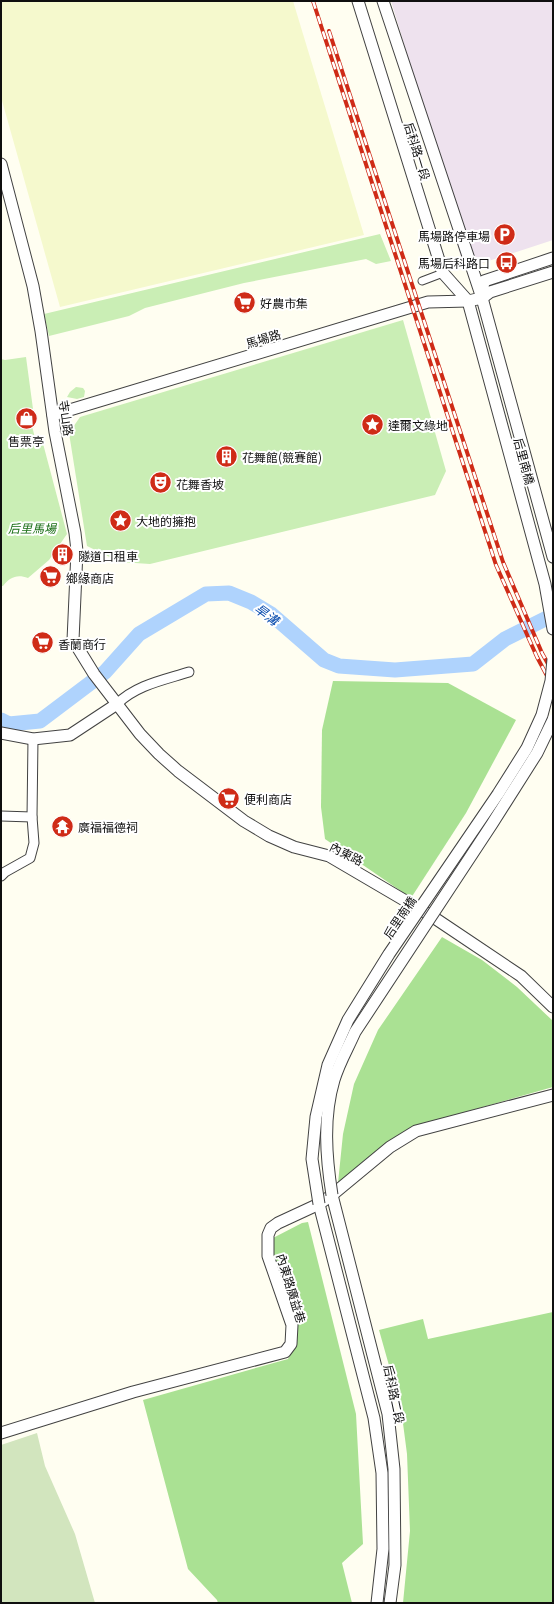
<svg xmlns="http://www.w3.org/2000/svg" width="554" height="1604" viewBox="0 0 554 1604" font-family="Georgia,'Noto Sans TC',serif">
<style>
.industrial{fill:#eee2ee}
.farmland{fill:#f5f9cd}
.green{fill:#caeeb5}
.forest{fill:#aae193}
.cemetery{fill:#d2e5be}
.lines{fill:none;stroke-linecap:round;stroke-linejoin:round}
.river{stroke:#afd3fd;stroke-width:15}
.pedestrian-casing{stroke:#424242;stroke-width:9}
.minor-casing{stroke:#424242;stroke-width:11}
.tertiary-casing{stroke:#424242;stroke-width:13}
.pedestrian{stroke:#fff;stroke-width:7}
.minor{stroke:#fff;stroke-width:9}
.tertiary{stroke:#fff;stroke-width:11}
.rail-casing{stroke:#cf2b17;stroke-width:4}
.rail{stroke:#fff;stroke-width:2.5;stroke-dasharray:8;stroke-linecap:butt}
.tertiary-bridge-casing{stroke:#424242;stroke-width:13;stroke-linecap:butt}
.tertiary-bridge{stroke:#fff;stroke-width:11}
.labels{text-anchor:middle;dominant-baseline:central;stroke-width:4;stroke-linejoin:round;paint-order:stroke}
.street-label{font-size:12px;fill:#0f0f0f;stroke:#fff}
.poi-label{font-size:12px;fill:#0f0f0f;stroke:#fff;text-anchor:start}
.park-label{font-size:12px;font-style:italic;fill:#1b6f17;stroke:#fff}
.water-label{font-size:13px;font-style:italic;fill:#0a4daf;stroke:#fff}
</style>
<rect width="100%" height="100%" fill="#fffef1"/>
<polygon class="industrial" points="391,1 553,1 553,240 473,266 466,263 461,257 426,142 418,90"/>
<polygon class="farmland" points="1,1 293,1 364,235 60,307 1,97"/>
<g class="green">
<polygon points="380,234 391,261 376,264 366,259 244,283 145,308 129,316 49,336 44,314"/>
<polygon points="403,320 446,471 435,495 150,564 120,562 87,546 69,433 80,417"/>
<path d="M26,357l7,52 -5,1 7,28 6,-2 26,98 -18,26 -21,18c-11,-4 -18,-1 -25,8h-2v-227l4,1z"/>
<polygon points="76,387 83,388 85,391 84,397 77,399 67,397 70,392"/>
</g>
<g class="forest">
<polygon points="333,681 448,683 516,720 466,813 411,898 325,839 321,807 322,730"/>
<polygon points="442,937 482,960 517,987 553,1021 553,1087 413,1127 338,1183 343,1134 354,1084 378,1030"/>
<polygon points="308,1222 356,1414 363,1544 342,1563 352,1603 218,1603 217,1600 188,1569 143,1400 288,1359 296,1346 271,1252 273,1238 302,1223"/>
<polygon points="553,1312 553,1603 403,1603 410,1531 407,1454 401,1408 379,1330 423,1319 428,1339"/>
</g>
<polygon class="cemetery" points="37,1433 45,1466 75,1534 95,1603 1,1603 1,1445"/>
<g class="lines">
<polyline class="river" points="1,720 9,724 40,721 105,672 139,634 206,594 229,593 251,602 271,614 324,660 339,666 395,670 473,664 505,639 553,615"/>
<defs>
<polyline id="pedestrian" points="422,281 443,273"/>
<g id="minor">
<path d="M117,704c19,-19 47,-24 72,-32"/>
<polyline points="1,816 32,817"/>
<polyline points="1,876 5,872 30,858 34,843 32,817 33,739"/>
</g>
<g id="tertiary">
<polyline points="358,1 443,273 468,301 545,584 553,629"/>
<polyline points="383,1 482,298 553,557"/>
<polyline points="1,164 33,286 41,331 55,432 75,533 77,551 73,640 94,674 140,734 159,754 178,771 244,821 269,836 294,847 329,856 433,917 521,976 553,1007"/>
<polyline points="482,295 484,281 553,258"/>
<polyline points="53,415 428,302 468,301 482,298 490,292 553,272"/>
<polyline points="1,733 33,739 70,735 117,704"/>
<polyline points="332,1195 388,1414 394,1469 395,1565 390,1603"/>
<polyline points="319,1204 374,1418 382,1473 383,1549 377,1603"/>
<polyline points="1,1433 133,1392 285,1352 291,1344 292,1325 268,1256 268,1235 271,1228 278,1223 319,1204 332,1195 390,1147 416,1131 553,1095"/>
</g>
</defs>
<use href="#pedestrian" class="pedestrian-casing"/>
<use href="#minor" class="minor-casing"/>
<use href="#tertiary" class="tertiary-casing"/>
<use href="#pedestrian" class="pedestrian"/>
<use href="#minor" class="minor"/>
<use href="#tertiary" class="tertiary"/>
<defs>
<g id="rail">
<polyline points="313,1 496,565 537,657 553,687"/>
<polyline points="329,31 503,562 542,653 553,673"/>
</g>
</defs>
<use href="#rail" class="rail-casing"/>
<use href="#rail" class="rail"/>
<defs>
<g id="tertiary-bridge">
<path d="M332,1195c-6,-38 -9,-78 2,-115 5,-17 14,-32 21,-48l137,-208 45,-71 16,-33"/>
<polyline points="319,1204 312,1159 316,1117 328,1065 348,1020 389,954 498,794 527,748 542,715 551,681 553,659"/>
</g>
</defs>
<use href="#tertiary-bridge" class="tertiary-bridge-casing"/>
<use href="#tertiary-bridge" class="tertiary-bridge"/>
</g>
<defs>
<symbol id="parking-disc" viewBox="-11 -11 22 22"><circle r="9.5" fill="#cf2b17" stroke="#fff"/><path d="M-3.5-5.5H1a3.5 3.5 0 0 1 0 7H-1V5.5H-3.5ZM-1-3.4V-.6H.8a1.4 1.4 0 0 0 0-2.8Z" fill="#fff"/></symbol>
<symbol id="bus-disc" viewBox="-11 -11 22 22"><circle r="9.5" fill="#cf2b17" stroke="#fff"/><path d="M-5-6H5V4H4V6H2V4H-2V6H-4V4H-5ZM-3.5-4V0h7V-4ZM-3.5 1.2v1.5H-2V1.2ZM2 1.2v1.5H3.5V1.2Z" fill="#fff"/></symbol>
<symbol id="supermarket-disc" viewBox="-11 -11 22 22"><circle r="9.5" fill="#cf2b17" stroke="#fff"/><path d="M-6-5.5h2.5l.6 2H6L4.5 2H-2.5L-4.4-4H-6ZM-1.5 3.2a1.3 1.3 0 1 0 .1 0ZM3 3.2a1.3 1.3 0 1 0 .1 0Z" fill="#fff"/></symbol>
<symbol id="shop-disc" viewBox="-11 -11 22 22"><circle r="9.5" fill="#cf2b17" stroke="#fff"/><path d="M-5-2.5h2.3a2.7 3.5 0 0 1 5.4 0H5L5.5 6h-11ZM-1.5-2.5h3a1.5 2.3 0 0 0-3 0Z" fill="#fff"/></symbol>
<symbol id="sight-disc" viewBox="-11 -11 22 22"><circle r="9.5" fill="#cf2b17" stroke="#fff"/><path d="M0-6L1.8-2.2L6-1.7L2.9 1.2L3.7 5.4L0 3.3L-3.7 5.4L-2.9 1.2L-6-1.7L-1.8-2.2Z" fill="#fff"/></symbol>
<symbol id="building-disc" viewBox="-11 -11 22 22"><circle r="9.5" fill="#cf2b17" stroke="#fff"/><path d="M-4-6H4V6H1V3H-1V6H-4ZM-2.5-4.3h1.7v1.8h-1.7ZM.8-4.3h1.7v1.8H.8ZM-2.5-1h1.7V.8h-1.7ZM.8-1h1.7V.8H.8Z" fill="#fff"/></symbol>
<symbol id="theatre-disc" viewBox="-11 -11 22 22"><circle r="9.5" fill="#cf2b17" stroke="#fff"/><path d="M-5-5.5Q0-4 5-5.5V0Q5 5 0 6Q-5 5-5 0ZM-3.3-2.5H-1v1.5H-3.3ZM1-2.5H3.3v1.5H1ZM-2.8 1Q0 5.5 2.8 1Z" fill="#fff"/></symbol>
<symbol id="temple-disc" viewBox="-11 -11 22 22"><circle r="9.5" fill="#cf2b17" stroke="#fff"/><path d="M0-6L5-2H3V0L6.5 2.5H4V6H1.5V3h-3V6H-4V2.5H-6.5L-3 0V-2H-5Z" fill="#fff"/></symbol>
</defs>
<g fill-rule="evenodd">
<use href="#parking-disc" x="492" y="222" width="25" height="25"/>
<use href="#bus-disc" x="494" y="250" width="25" height="25"/>
<use href="#supermarket-disc" x="232" y="290" width="25" height="25"/>
<use href="#shop-disc" x="14" y="406" width="25" height="25"/>
<use href="#sight-disc" x="360" y="412" width="25" height="25"/>
<use href="#building-disc" x="214" y="444" width="25" height="25"/>
<use href="#theatre-disc" x="148" y="470" width="25" height="25"/>
<use href="#sight-disc" x="108" y="508" width="25" height="25"/>
<use href="#building-disc" x="50" y="542" width="25" height="25"/>
<use href="#supermarket-disc" x="38" y="564" width="25" height="25"/>
<use href="#supermarket-disc" x="30" y="630" width="25" height="25"/>
<use href="#supermarket-disc" x="216" y="786" width="25" height="25"/>
<use href="#temple-disc" x="50" y="814" width="25" height="25"/>
</g>
<g class="labels">
<g class="street-label">
<text transform="translate(418 151) rotate(73)">后科路一段</text>
<text transform="translate(263 338) rotate(-17)">馬場路</text>
<text transform="translate(67 418) rotate(81)">寺山路</text>
<text transform="translate(525 461) rotate(75)">后里南橋</text>
<text transform="translate(347 853) rotate(27)">內東路</text>
<text transform="translate(399 917) rotate(-56)">后里南橋</text>
<text transform="translate(292 1288) rotate(73)">內東路廣益巷</text>
<text transform="translate(395 1394) rotate(78)">后科路二段</text>
</g>
<g class="poi-label">
<text x="490" y="235" text-anchor="end">馬場路停車場</text>
<text x="490" y="262" text-anchor="end">馬場后科路口</text>
<text x="260" y="302">好農市集</text>
<text x="388" y="424">達爾文綠地</text>
<text x="26" y="440" text-anchor="middle">售票亭</text>
<text x="242" y="456">花舞館(競賽館)</text>
<text x="176" y="483">花舞香坡</text>
<text x="136" y="520">大地的擁抱</text>
<text x="78" y="555">隧道口租車</text>
<text x="66" y="577">鄉緣商店</text>
<text x="58" y="643">香蘭商行</text>
<text x="244" y="798">便利商店</text>
<text x="78" y="826">廣福福德祠</text>
</g>
<g class="park-label">
<text x="32" y="527">后里馬場</text>
</g>
<g class="water-label">
<text transform="translate(267 614) rotate(36)">旱溝</text>
</g>
</g>
<rect width="554" height="1604" fill="none" stroke="#0f0f0f" stroke-width="4"/>
</svg>
